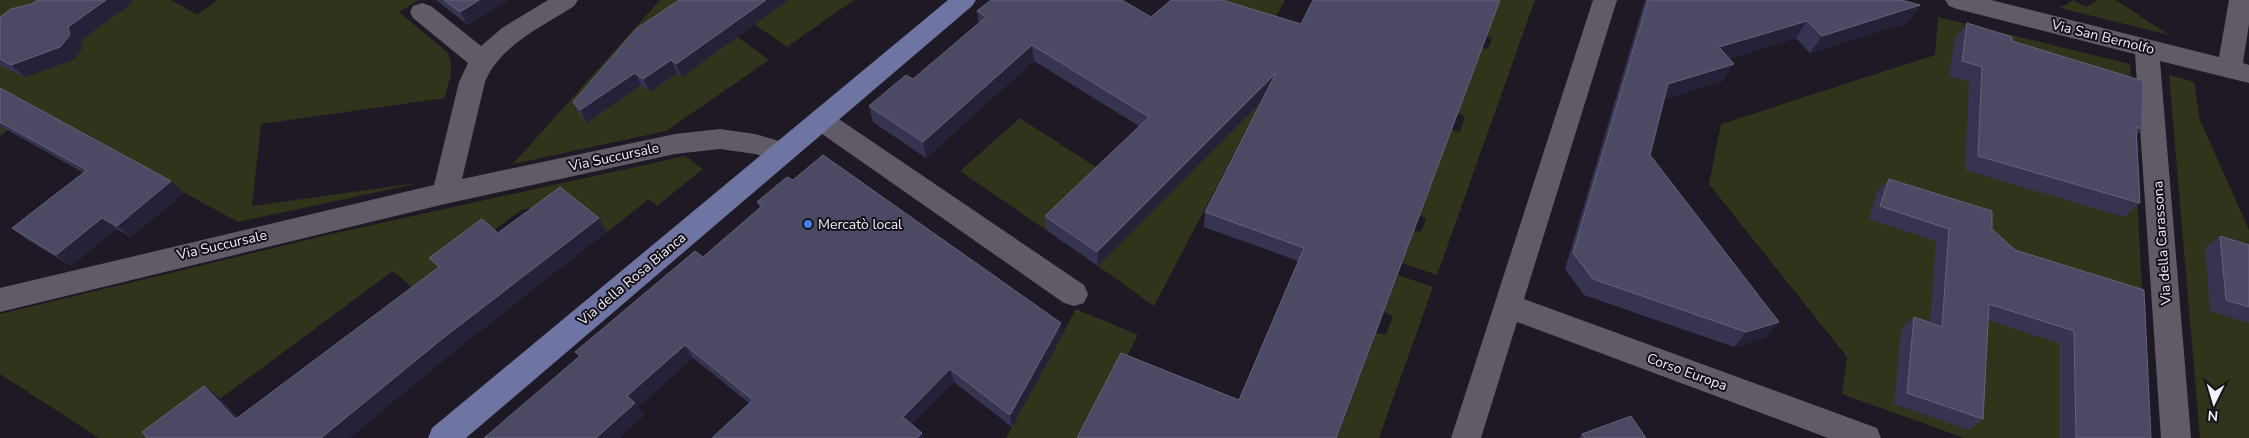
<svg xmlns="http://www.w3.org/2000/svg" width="2249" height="438" viewBox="0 0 2249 438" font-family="'Nunito Sans',sans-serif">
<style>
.green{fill:#31331a}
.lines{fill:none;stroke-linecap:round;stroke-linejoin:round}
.minor{fill:#615b68;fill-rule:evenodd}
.major{fill:#6f75a2;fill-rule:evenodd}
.wall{fill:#393352}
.shaded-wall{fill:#262038}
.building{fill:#4d4863;stroke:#67627b}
.shop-dot{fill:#3f7fe0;stroke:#15101a;stroke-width:2}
.labels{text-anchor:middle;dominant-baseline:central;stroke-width:4;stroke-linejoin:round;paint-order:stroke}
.street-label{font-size:14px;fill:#f4f0f8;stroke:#15101a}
.poi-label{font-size:14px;fill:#f4f0f8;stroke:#15101a;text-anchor:start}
</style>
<rect width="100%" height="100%" fill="#1e1924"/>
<g class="green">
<path d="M0,0h172l25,15 21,-15h201l-20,12 48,40c9,14 1,31 -2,46l-184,26 -9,82 172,-24 -186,40 -204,-111 -34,25z"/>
<polygon points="660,0 687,0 769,60 666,131 513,164"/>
<polygon points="788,0 854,0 787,47 754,24"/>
<polygon points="1186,0 1285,0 1267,32"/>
<polygon points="1491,0 1535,0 1437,275 1402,263 1414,230 1421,232 1426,218 1419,216 1452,130 1460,132 1465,116 1457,113 1482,48 1488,49 1492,38 1486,36"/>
<polygon points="2073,0 2086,7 2097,0 2116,0 2169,35 2060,8"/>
<polygon points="1938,17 2130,64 2150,438 1964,438 1842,394 1847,357 1709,184 1721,124 1935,55"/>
<polygon points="2169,75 2194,82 2200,120 2249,230 2249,438 2200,438"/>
<polygon points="1262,100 1154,306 1098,266"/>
<polygon points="1020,118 1105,173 1046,230 960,171"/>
<polygon points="685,156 703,169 657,206 649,199 607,232 569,201 521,210 415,290 393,271 167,438 99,438 0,374 0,314 336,233"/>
<polygon points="1398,275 1433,287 1379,438 1337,438 1376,333 1386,335 1393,316 1384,312"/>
<polygon points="1076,309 1138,335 1084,438 1006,438"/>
</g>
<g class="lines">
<g class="minor">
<path d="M548,0h30l-4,6c-32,21 -74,39 -89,76l-23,97 213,-45 45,-5 35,5 38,11 4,7 -4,7 -9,3 -29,-8 -35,-5 -45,5 -230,50 -445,108v-24l434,-103 25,-103 9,-19 -55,-45 -3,-6 3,-6 9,-3 9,3 50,40 21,-18z"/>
<polygon points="1593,0 1617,0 1524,299 1877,428 1881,438 1828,438 1517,322 1481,438 1451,438"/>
<polygon points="1945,0 1991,0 2219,57 2229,0 2249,0 2249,24 2243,63 2249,65 2249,83 2160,61 2191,438 2161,438 2135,54 1957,9 1949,6"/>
<polygon points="821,110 830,113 1084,285 1088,294 1084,303 1074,306 1064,303 812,127 808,120 812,113"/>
</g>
<polygon class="major" points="948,0 976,0 972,6 466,438 428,438 432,428"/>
</g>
<g class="wall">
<polygon points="436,0 508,0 468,25"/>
<polygon points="679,0 788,0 682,77 677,73 650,92 641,85 587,123 580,115 573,102"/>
<polygon points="1500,0 1337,438 1077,438 1239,400 1298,261 1204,227 1205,212 1262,100 1098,266 1046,230 1045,216 1139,126 1034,61 926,158 873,122 869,106 913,79 979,23 977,11 1151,17 1301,24"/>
<polygon points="1645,0 1901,0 1920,5 1907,23 1810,53 1796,38 1729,59 1723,81 1664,99 1650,155 1779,322 1766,337 1734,347 1584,295 1565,269"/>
<polygon points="133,3 81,40 83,48 73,60 25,77 0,65 0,17"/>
<polygon points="1967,23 2012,41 2142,129 2137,135 2140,203 2124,217 1965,170 1969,82 1949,76 1955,38"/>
<polygon points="0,89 184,193 131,237 116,229 71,266 28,240 12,228 84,173 0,126"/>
<polygon points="1889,179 1992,229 2015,250 2151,438 2059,438 2059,343 1988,320 1983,419 1969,430 1894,404 1901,329 1914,317 1930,323 1936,241 1869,219 1877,192"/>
<polygon points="793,180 1062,336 1012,427 954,382 912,424 922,433 924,438 712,438 749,403 693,358 638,407 644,415 619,438 484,438 579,357 575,352 703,257 760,208 757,202"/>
<polygon points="2220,236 2249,245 2249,323 2210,311 2205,248"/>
<polygon points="1582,434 1646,438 1579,438"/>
</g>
<g class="shaded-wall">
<polygon points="106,0 130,0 133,3 81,40 83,48 73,60 25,77 11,65 68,27"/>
<polygon points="479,0 508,0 468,25 460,12"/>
<polygon points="766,0 788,0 682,77 676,64"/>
<polygon points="1500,0 1337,438 1336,438"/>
<polygon points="1920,5 1907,23 1810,53 1822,36"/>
<polygon points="1807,21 1796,38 1709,65 1719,47"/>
<polygon points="1032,45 1034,61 926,158 923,142"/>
<polygon points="671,60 677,73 650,92 643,79"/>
<polygon points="1734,64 1723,81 1659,101 1668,84"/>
<polygon points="635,73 641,85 587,123 580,110"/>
<polygon points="1276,73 1274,89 1098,266 1097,252"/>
<polygon points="171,181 184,193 131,237 117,226"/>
<polygon points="102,218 116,229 71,266 56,255"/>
<polygon points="599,218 607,232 454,352 350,438 321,438 442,339"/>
<polygon points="1779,322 1766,337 1734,347 1746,332"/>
<polygon points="1061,323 1062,336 1012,427 1010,415"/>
<polygon points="685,345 693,358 638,407 644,415 619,438 596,438 627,396"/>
<polygon points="950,369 954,382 907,429 903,417"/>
<polygon points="204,386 220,398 252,431 236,419"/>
<polygon points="922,433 924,438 917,438"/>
</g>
<g class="building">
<polygon points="38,0 106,0 68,27 70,35 60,47 11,65 0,59 0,17 11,9 31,4"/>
<polygon points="444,0 479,0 460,12"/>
<polygon points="679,0 766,0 676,64 671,60 643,79 635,73 580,110 573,102 636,29"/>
<polygon points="991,0 1122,0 1151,17 1171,0 1222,0 1301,24 1313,0 1500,0 1336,438 1077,438 1121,353 1239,400 1304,248 1205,212 1276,73 1097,252 1045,216 1149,117 1032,45 923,142 869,106 906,75 913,79 986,17 977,11"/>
<polygon points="1648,0 1901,0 1920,5 1822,36 1807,21 1719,47 1734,64 1668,84 1650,155 1779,322 1746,332 1593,279 1573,253"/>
<polygon points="1967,23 2012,37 2012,41 2143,81 2142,129 2136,127 2140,203 1978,156 1982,67 1962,61"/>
<polygon points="0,88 171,181 117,226 102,218 56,255 12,228 87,170 0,122"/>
<polygon points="823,155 1061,323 1010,415 950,369 903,417 922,433 917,438 712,438 753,400 685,345 627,396 635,403 596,438 484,438 580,356 575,352 695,251 703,257 762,206 757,202 787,177 793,180"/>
<polygon points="1889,179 1992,211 1992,229 2015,250 2144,290 2151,438 2076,438 2074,331 1989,304 1983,419 1907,393 1914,317 1942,327 1949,229 1880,206"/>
<polygon points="560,187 599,218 442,339 321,438 147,438 142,432 204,386 236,419 439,267 429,258 482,219 498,233"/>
<polygon points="2220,236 2249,245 2249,307 2226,300"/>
<polygon points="1631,416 1646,438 1585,438 1582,434"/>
</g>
<circle class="shop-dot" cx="808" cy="224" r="5"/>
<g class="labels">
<g class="street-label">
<text transform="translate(2103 37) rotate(14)">Via San Bernolfo</text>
<text transform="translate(614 157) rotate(-12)">Via Succursale</text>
<text transform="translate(2162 243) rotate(-94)">Via della Carassona</text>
<text transform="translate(222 245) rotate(-13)">Via Succursale</text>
<text transform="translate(632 279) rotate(-40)">Via della Rosa Bianca</text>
<text transform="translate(1687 372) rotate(20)">Corso Europa</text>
</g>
<g class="poi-label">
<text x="818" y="224">Mercatò local</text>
</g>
</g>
<g transform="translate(2214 403) rotate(185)" stroke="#15101a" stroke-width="4" paint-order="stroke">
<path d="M0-4L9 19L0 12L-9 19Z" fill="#f4f0f8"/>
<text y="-8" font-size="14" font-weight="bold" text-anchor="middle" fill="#f4f0f8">N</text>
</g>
</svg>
